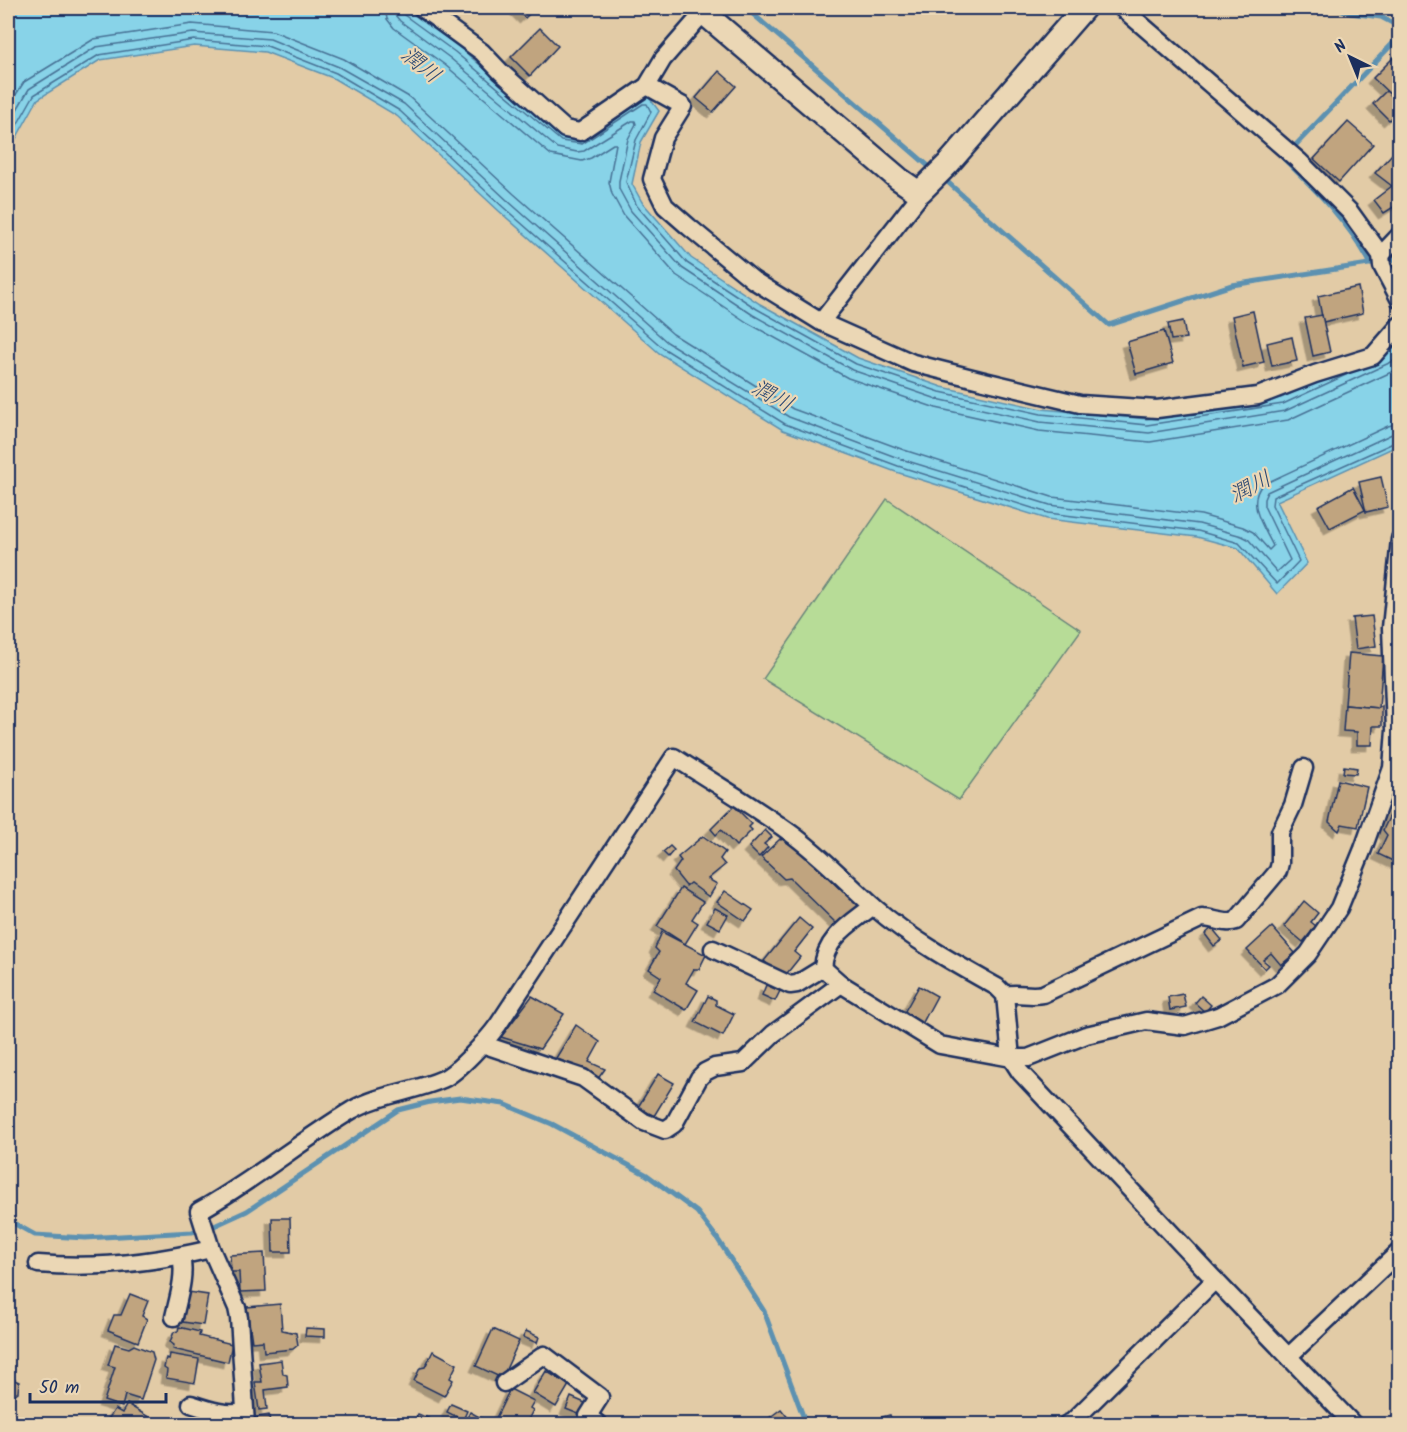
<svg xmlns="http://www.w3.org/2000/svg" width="1407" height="1432" viewBox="0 0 1407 1432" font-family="Kalam,'Klee One',sans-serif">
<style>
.green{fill:#b7dc97;stroke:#69867a;stroke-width:1.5}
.water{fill:#88d3e8;stroke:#5c91b1;stroke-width:1.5}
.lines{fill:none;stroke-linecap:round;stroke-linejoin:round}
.shore{stroke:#477195;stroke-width:1.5}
.stream{stroke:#5c91b1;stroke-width:5}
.building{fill:#c0a47f;stroke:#1b2f5e;stroke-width:1.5;filter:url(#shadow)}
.street-casing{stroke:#1b2f5e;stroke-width:21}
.secondary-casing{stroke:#1b2f5e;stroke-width:27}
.street{stroke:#ebd7b5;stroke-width:16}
.secondary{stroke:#ebd7b5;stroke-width:22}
.labels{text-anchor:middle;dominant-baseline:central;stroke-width:4.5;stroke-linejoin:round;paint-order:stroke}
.water-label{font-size:22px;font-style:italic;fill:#2b4873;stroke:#ebd7b5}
</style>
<defs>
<filter id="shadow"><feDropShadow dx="-5.5" dy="5.5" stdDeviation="0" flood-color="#0004"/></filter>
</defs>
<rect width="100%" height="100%" fill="#e2cba6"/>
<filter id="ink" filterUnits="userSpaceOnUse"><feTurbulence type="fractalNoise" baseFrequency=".0167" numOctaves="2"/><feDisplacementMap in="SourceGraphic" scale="12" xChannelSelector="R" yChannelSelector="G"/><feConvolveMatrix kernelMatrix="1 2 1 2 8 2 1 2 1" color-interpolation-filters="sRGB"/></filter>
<g filter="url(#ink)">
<polygon class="green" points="887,499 1081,630 959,800 763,679"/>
<polygon class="water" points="8,8 404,8 459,47 563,136 647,95 659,111 641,142 632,184 642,202 691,258 760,304 858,358 942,387 1042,409 1147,419 1281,398 1399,343 1399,445 1277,501 1307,563 1277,594 1238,548 1197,537 1047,519 896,472 783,430 659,353 499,211 397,116 333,78 265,52 194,46 100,60 38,99 8,153"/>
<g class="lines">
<g class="shore">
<polyline points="385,8 387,19 394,28 445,65 551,155 582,161 591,158 613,144 616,144 609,182 612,194 624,216 676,275 748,323 848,378 936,408 1039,431 1150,442 1288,420 1400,368"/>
<polyline points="394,8 395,15 400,21 450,58 557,148 577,152 584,151 632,121 635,121 636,124 628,139 619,181 619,189 631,211 682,268 753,315 852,370 937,399 1040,422 1149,433 1285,411 1400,358"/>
<polyline points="402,8 404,15 455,52 561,141 582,144 643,104 647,104 651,112 636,140 626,182 637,206 687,263 757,309 856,364 940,392 1041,414 1147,425 1283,404 1350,373"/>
<path d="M8,107l16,-25 70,-43 98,-15 81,7 71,28 65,38 105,97 159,140 120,75 111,41 148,47 149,18 42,12 10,5 16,18 4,-4c-9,-19 -27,-42 -11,-61l126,-59 12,-3"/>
<polyline points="8,125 29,89 96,47 193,33 270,39 339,67 404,104 508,201 667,342 789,417 901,459 1050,505 1199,524 1242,536 1248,539 1277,572 1290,560 1264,506 1264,499 1267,492 1392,434 1400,432"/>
<polyline points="8,141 34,95 99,55 194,40 267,46 336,73 400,111 503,207 663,348 785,424 898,466 1048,513 1198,531 1239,543 1277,584 1299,561 1272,505 1273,497 1400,440"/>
</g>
<g class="stream">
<polyline points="746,8 933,170"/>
<polyline points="1336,8 1350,13 1381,17 1400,27"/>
<polyline points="943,178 1109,325 1232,285 1382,262 1400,258"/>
<path d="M1371,264c-22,-41 -53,-72 -87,-105l5,-7 108,-113 3,-9"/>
<polyline points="8,1220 35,1235 85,1238 192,1232 212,1227 247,1211 398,1110 430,1102 460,1098 504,1104 552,1124 647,1175 697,1212 717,1238 764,1311 806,1424"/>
</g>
</g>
<g class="building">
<polygon points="515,8 535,8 525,18"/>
<polygon points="540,28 558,46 530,76 511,57"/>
<polygon points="1400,51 1400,92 1394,98 1373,78"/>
<polygon points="719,71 736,86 713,112 696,98"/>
<polygon points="1386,91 1400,104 1400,110 1389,120 1373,104"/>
<polygon points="1348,122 1373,144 1339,182 1314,159"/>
<polygon points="1392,154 1400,161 1400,178 1392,186 1375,173"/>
<polygon points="1400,180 1400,197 1392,186"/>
<polygon points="1392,186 1400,197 1400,203 1384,213 1374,200"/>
<polygon points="1358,287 1363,313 1323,322 1318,296"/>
<polygon points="1253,311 1264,362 1243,367 1232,316"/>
<polygon points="1322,315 1330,352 1313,356 1305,318"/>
<polygon points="1183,321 1186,338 1171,340 1168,324"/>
<polygon points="1164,331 1173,363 1136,374 1127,342"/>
<polygon points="1292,337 1297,361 1272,366 1267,343"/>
<polygon points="1381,477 1388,507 1366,512 1359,482"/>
<polygon points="1353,487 1365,510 1330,528 1318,506"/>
<polygon points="1372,616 1376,646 1356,649 1352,618"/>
<polygon points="1349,653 1383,656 1379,708 1345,705"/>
<polygon points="1345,705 1379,708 1382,706 1382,726 1373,726 1372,745 1357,745 1357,732 1343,731"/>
<polygon points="1344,766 1357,768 1356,774 1343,773"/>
<polygon points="1338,780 1367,787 1358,827 1342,824 1339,831 1329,822"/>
<polygon points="1395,805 1400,808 1400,860 1397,863 1378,854 1387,835 1383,830"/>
<polygon points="734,806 752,824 749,827 752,830 736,846 721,830 716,835 711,829"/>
<polygon points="765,830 772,837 764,844 768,847 759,857 749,847"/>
<polygon points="703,836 725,852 720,859 725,865 708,879 717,884 709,897 690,883 686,886 674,871 681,861 678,857"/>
<polygon points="786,836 843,892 846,888 863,905 841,928 790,878 784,879 761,857 780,839 781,840"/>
<polygon points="670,846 674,850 668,857 663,852"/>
<polygon points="681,888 703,902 692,919 698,923 685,944 657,926"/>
<polygon points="725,891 753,910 745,921 717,902"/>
<polygon points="1304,901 1318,913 1311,922 1316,926 1303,942 1284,926"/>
<polygon points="715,908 728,915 720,929 707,922"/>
<polygon points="799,918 812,929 794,952 800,957 784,977 764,961"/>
<polygon points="1272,927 1295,953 1281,965 1271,953 1263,960 1269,965 1265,969 1247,950"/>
<polygon points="1212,928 1222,940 1214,946 1205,934"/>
<polygon points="662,932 706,955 699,969 694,969 686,983 698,990 686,1010 653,990 661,977 649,969 659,952 655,948"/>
<polygon points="766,985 780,991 775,1001 762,995"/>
<polygon points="919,986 937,996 922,1024 905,1011"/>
<polygon points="1183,994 1186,1007 1170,1010 1168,997"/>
<polygon points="532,996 564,1014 540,1049 501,1037"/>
<polygon points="708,996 716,1000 716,1005 734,1014 723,1036 695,1022"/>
<polygon points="1201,996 1211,1005 1205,1012 1195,1003"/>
<polygon points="576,1025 600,1042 589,1062 605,1069 597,1080 556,1058"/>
<polygon points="658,1074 674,1083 654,1116 638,1107"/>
<polygon points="272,1218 290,1218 291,1252 273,1252"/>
<polygon points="264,1253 266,1291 240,1292 239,1272 231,1272 230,1255"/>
<polygon points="188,1292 208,1295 203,1325 183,1322"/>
<polygon points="130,1294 148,1301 142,1316 147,1319 138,1342 108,1330 114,1315 121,1315"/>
<polygon points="280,1304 282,1330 296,1333 298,1345 293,1349 264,1352 263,1341 252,1342 247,1307"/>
<polygon points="179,1327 200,1332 199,1336 232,1344 228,1362 173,1349 174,1345 170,1342 174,1332 178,1331"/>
<polygon points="306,1328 325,1329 325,1337 305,1336"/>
<polygon points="493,1329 519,1341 502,1378 476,1366"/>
<polygon points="526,1331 539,1337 537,1343 523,1337"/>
<polygon points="115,1344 129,1348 134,1345 152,1352 154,1360 141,1400 125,1395 122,1407 104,1401 115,1367 108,1365"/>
<polygon points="433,1351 457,1364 450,1378 453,1380 444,1396 414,1381 420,1368 425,1367"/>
<polygon points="170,1354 199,1359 195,1383 166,1378 167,1370 164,1368 166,1358 169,1359"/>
<polygon points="281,1360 283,1374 287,1375 288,1387 265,1390 267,1409 259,1410 255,1382 262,1382 259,1363"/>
<polygon points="546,1371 569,1385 556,1407 533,1393"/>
<polygon points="8,1377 19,1382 18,1392 8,1399"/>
<polygon points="510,1389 534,1401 530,1408 533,1410 526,1424 493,1424"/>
<polygon points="571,1397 585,1403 581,1415 566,1409"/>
<polygon points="127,1404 152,1419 148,1424 105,1424 115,1409 122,1413"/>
<polygon points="451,1404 467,1411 463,1420 447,1412"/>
<polygon points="781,1409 793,1424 761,1424"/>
<polygon points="470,1412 485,1420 483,1424 464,1424"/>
<polygon points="418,1414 440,1423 440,1424 414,1424"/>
<polygon points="269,1415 270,1424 258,1424 257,1417"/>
<polygon points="890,1415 893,1424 856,1424"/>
</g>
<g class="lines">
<defs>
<g id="street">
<polyline points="422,8 482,52 501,72 565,129 580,132 647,86 663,59 703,13"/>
<polyline points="1122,8 1299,161 1350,212 1381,255 1382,266 1400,300"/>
<polyline points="647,86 683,106 663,138 652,179 665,206 689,227 753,280 821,322 928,185"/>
<polyline points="1381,255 1400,235"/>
<polyline points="821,322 913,363 980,380 1080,404 1157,409 1258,396 1315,374 1373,356 1400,325"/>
<path d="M713,949l77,36 7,-1 26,-16c2,-31 29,-45 50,-62"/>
<polyline points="823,968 841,984 940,1045 1011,1058 1028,1058 1086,1035 1146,1021 1185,1026 1218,1016 1277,985 1308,954 1339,908 1363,849 1392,768 1395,730 1391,628 1400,539"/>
<path d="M1005,995c13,-3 25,2 38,-1l159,-76c11,0 24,7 34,3l42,-50 2,-8v-31l13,-27 11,-37"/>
<polyline points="482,1044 583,1078 644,1122 665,1130 674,1124 699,1078 705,1072 715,1067 743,1063 773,1034 841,984"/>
<path d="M38,1264c56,5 118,-2 173,-15"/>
<path d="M174,1317c4,-18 12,-42 7,-61"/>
<polyline points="1289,1356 1400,1251"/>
<polyline points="504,1383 544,1355 600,1397 588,1416 598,1424"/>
<path d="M191,1404c18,6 35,12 53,8"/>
<path d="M246,1424l-7,-106 -2,-10 -26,-59 -12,-38c54,-30 100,-69 153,-101 28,-16 62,-18 91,-31 15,-7 45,-40 55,-54l176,-268c38,25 78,48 115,75 31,22 57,50 85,75 37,32 80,56 123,80l8,8 6,63 9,14 195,208 138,144"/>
<polyline points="1067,1424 1072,1422 1215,1280"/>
</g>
<polyline id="secondary" points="698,8 899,179 915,190 921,191 948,164 1084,8"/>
</defs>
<use href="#street" class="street-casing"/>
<use href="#secondary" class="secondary-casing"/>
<use href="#street" class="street"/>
<use href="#secondary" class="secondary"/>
</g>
</g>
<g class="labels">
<g class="water-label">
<text transform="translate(420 66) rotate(39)">潤川</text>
<text transform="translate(772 397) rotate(29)">潤川</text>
<text transform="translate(1251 488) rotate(-27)">潤川</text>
</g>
</g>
<rect width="1407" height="1432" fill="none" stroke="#ebd7b5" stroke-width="30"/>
<rect x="15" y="15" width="1377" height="1402" fill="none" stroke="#1b2f5e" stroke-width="2" filter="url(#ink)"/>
<g transform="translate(1350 57) rotate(317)" stroke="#ebd7b5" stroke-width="4.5" paint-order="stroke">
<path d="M0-4.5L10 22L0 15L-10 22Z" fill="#1b2f5e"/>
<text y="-9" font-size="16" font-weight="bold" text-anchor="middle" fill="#1b2f5e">N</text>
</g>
<path d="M30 1393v9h136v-9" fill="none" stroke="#1b2f5e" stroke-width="3"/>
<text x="39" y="1393" font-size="18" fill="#1b2f5e" stroke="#ebd7b5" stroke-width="4.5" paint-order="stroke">50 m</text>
</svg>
